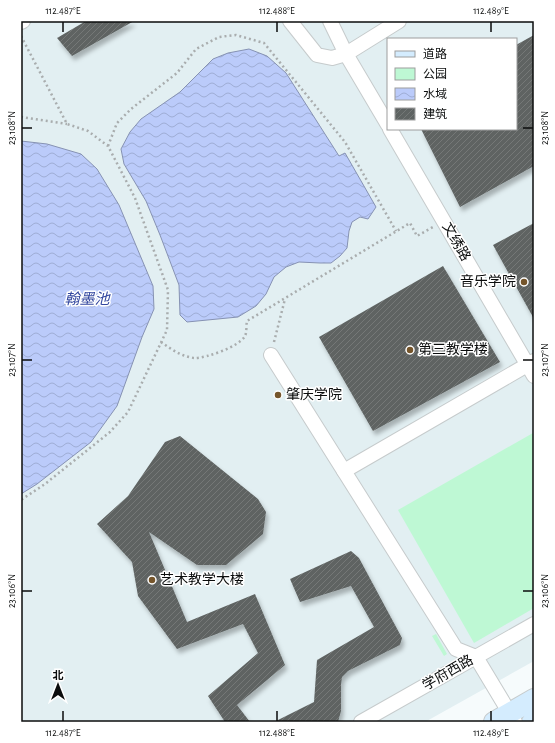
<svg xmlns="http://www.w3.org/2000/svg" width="555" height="743" viewBox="0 0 555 743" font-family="'Alegreya Sans','Noto Sans SC',sans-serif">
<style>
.built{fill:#e2eff2;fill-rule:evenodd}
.green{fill:#bef8d4}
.water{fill:url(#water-waves);stroke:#8692b3}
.building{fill:url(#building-hatch);filter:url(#shadow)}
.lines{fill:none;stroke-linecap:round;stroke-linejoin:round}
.street-casing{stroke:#c6cbcc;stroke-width:16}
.secondary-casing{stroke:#c6cbcc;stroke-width:22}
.path{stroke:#a9adae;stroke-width:2.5;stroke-dasharray:2 3;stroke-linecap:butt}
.street{stroke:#fff;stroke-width:14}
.secondary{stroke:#d4ecfe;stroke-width:20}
.ticks{fill:none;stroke:#0b0d0d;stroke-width:1.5}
.poi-dot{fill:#75552b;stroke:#fff;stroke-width:1.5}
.labels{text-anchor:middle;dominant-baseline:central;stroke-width:3;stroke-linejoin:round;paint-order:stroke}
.street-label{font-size:14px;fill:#0b0d0d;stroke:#fff}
.poi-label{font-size:14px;fill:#0b0d0d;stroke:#fff;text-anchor:start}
.water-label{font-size:15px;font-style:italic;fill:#34489f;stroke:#fff}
.neatline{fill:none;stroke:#0b0d0d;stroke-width:1.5}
.ticks-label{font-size:10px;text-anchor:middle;fill:#0b0d0d}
</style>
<defs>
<pattern id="water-waves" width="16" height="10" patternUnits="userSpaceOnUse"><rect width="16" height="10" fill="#bbcbfa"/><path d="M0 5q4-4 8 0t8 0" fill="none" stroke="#9fadd5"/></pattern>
<pattern id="building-hatch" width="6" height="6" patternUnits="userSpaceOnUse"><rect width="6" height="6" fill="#5e6362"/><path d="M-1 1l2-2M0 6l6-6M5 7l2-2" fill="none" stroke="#747877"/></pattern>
<filter id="shadow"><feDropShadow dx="2.5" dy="4.5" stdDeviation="2" flood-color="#0004"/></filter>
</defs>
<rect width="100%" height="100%" fill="#f6fbfc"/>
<path class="built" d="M21,21h513v640l-109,61h-404zM388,39h128v90h-128z"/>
<g class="green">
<polygon points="533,433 534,435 534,608 474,643 398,510"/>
<polygon points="436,634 447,654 444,656 432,636"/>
</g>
<g class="water">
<polygon points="249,49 267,56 286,73 339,156 345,153 376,207 368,219 360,217 352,222 349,231 347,248 340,256 331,263 320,263 299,262 286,267 274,277 266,294 256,306 238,317 187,322 180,315 179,285 160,235 146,201 124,164 121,149 130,132 141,119 180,92 213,59 228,53"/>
<polygon points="21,141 47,144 81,154 97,169 119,205 153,286 154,309 142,337 117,406 91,442 37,484 21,494"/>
</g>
<g class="building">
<polygon points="86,21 134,21 72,56 57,38"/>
<polygon points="534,35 534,166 460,207 421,129 516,129 516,45"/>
<polygon points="534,223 534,319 493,245"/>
<polygon points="443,266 500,362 373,431 319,337"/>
<polygon points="180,436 258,499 266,512 263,534 226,565 197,565 149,532 187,622 255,594 285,665 237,705 250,722 225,722 208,696 258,653 243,624 177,649 138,596 132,562 97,524 128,496 165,442"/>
<polygon points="351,551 359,558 402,638 400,645 348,671 342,677 341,685 341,711 338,722 274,722 314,702 317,660 374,627 351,586 300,602 290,579"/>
</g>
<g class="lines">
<defs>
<g id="street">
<polyline points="290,21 317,55 332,58 346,54 399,21"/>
<polyline points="330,21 346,54 388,125"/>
<polyline points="21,22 23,21"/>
<polyline points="390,129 534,376"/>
<polyline points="271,355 456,649 476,657 515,722"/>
<polyline points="344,471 534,361"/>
<polyline points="361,722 534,624"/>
</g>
<g id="secondary">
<polyline points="494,722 534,699"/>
<polyline points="532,722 534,721"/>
</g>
</defs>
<use href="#street" class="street-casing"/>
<use href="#secondary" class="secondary-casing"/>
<g class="path">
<polyline points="21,36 67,124 88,131 108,146 135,198 168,290 167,330 128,412 110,432 45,484 21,500"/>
<polyline points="21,117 67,124"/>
<polyline points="108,146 117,123 131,109 177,73 196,49 219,37 236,35 264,43 345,142 396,231"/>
<path d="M161,342c10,7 21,15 34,16 11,0 44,-11 50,-22 2,-4 1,-11 2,-15l163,-98 7,13 16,-9"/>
<polyline points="274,342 285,299"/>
</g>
<use href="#street" class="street"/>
<use href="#secondary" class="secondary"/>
</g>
<path class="ticks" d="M63,22v10M277,22v10M491,22v10M22,128h10M523,128h10M22,360h10M523,360h10M22,591h10M523,591h10M63,711v10M277,711v10M491,711v10"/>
<g class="poi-dot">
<circle cx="524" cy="282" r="4"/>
<circle cx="410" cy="350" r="4"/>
<circle cx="278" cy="395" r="4"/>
<circle cx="152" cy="580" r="4"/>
</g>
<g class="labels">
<g class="street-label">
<text transform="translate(456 242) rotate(60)">文绣路</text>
<text transform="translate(448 673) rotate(-30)">学府西路</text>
</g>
<g class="poi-label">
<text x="516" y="282" text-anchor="end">音乐学院</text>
<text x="418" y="350">第三教学楼</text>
<text x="286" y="395">肇庆学院</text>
<text x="160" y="580">艺术教学大楼</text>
</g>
<g class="water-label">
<text x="87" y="299">翰墨池</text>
</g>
</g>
<rect width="555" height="743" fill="none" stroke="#ffffff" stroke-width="44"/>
<rect x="387" y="38" width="130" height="92" fill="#ffffff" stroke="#9d9e9e"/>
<rect x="395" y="51" width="20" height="6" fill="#d4ecfe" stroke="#9d9e9e"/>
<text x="423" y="58" font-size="12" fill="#0b0d0d">道路</text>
<rect x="395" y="68" width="20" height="12" fill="#bef8d4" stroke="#9d9e9e"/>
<text x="423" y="78" font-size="12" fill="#0b0d0d">公园</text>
<rect x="395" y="88" width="20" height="12" fill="url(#water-waves)" stroke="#9d9e9e"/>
<text x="423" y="98" font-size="12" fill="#0b0d0d">水域</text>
<rect x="395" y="108" width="20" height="12" fill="url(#building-hatch)" stroke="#9d9e9e"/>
<text x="423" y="118" font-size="12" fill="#0b0d0d">建筑</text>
<g transform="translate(58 685)" stroke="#ffffff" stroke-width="3" paint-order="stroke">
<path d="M0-3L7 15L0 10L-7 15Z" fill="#0b0d0d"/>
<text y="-6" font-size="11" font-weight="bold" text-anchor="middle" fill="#0b0d0d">北</text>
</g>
<rect x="22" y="22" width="511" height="699" class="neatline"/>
<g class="ticks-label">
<text x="63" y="14">112.487°E</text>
<text x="277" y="14">112.488°E</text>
<text x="491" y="14">112.489°E</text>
<text transform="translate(11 128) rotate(-90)" y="4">23.108°N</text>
<text transform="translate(544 128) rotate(-90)" y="4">23.108°N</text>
<text transform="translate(11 360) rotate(-90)" y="4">23.107°N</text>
<text transform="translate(544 360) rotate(-90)" y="4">23.107°N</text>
<text transform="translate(11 591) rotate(-90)" y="4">23.106°N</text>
<text transform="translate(544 591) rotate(-90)" y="4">23.106°N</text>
<text x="63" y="736">112.487°E</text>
<text x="277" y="736">112.488°E</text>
<text x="491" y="736">112.489°E</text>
</g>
</svg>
